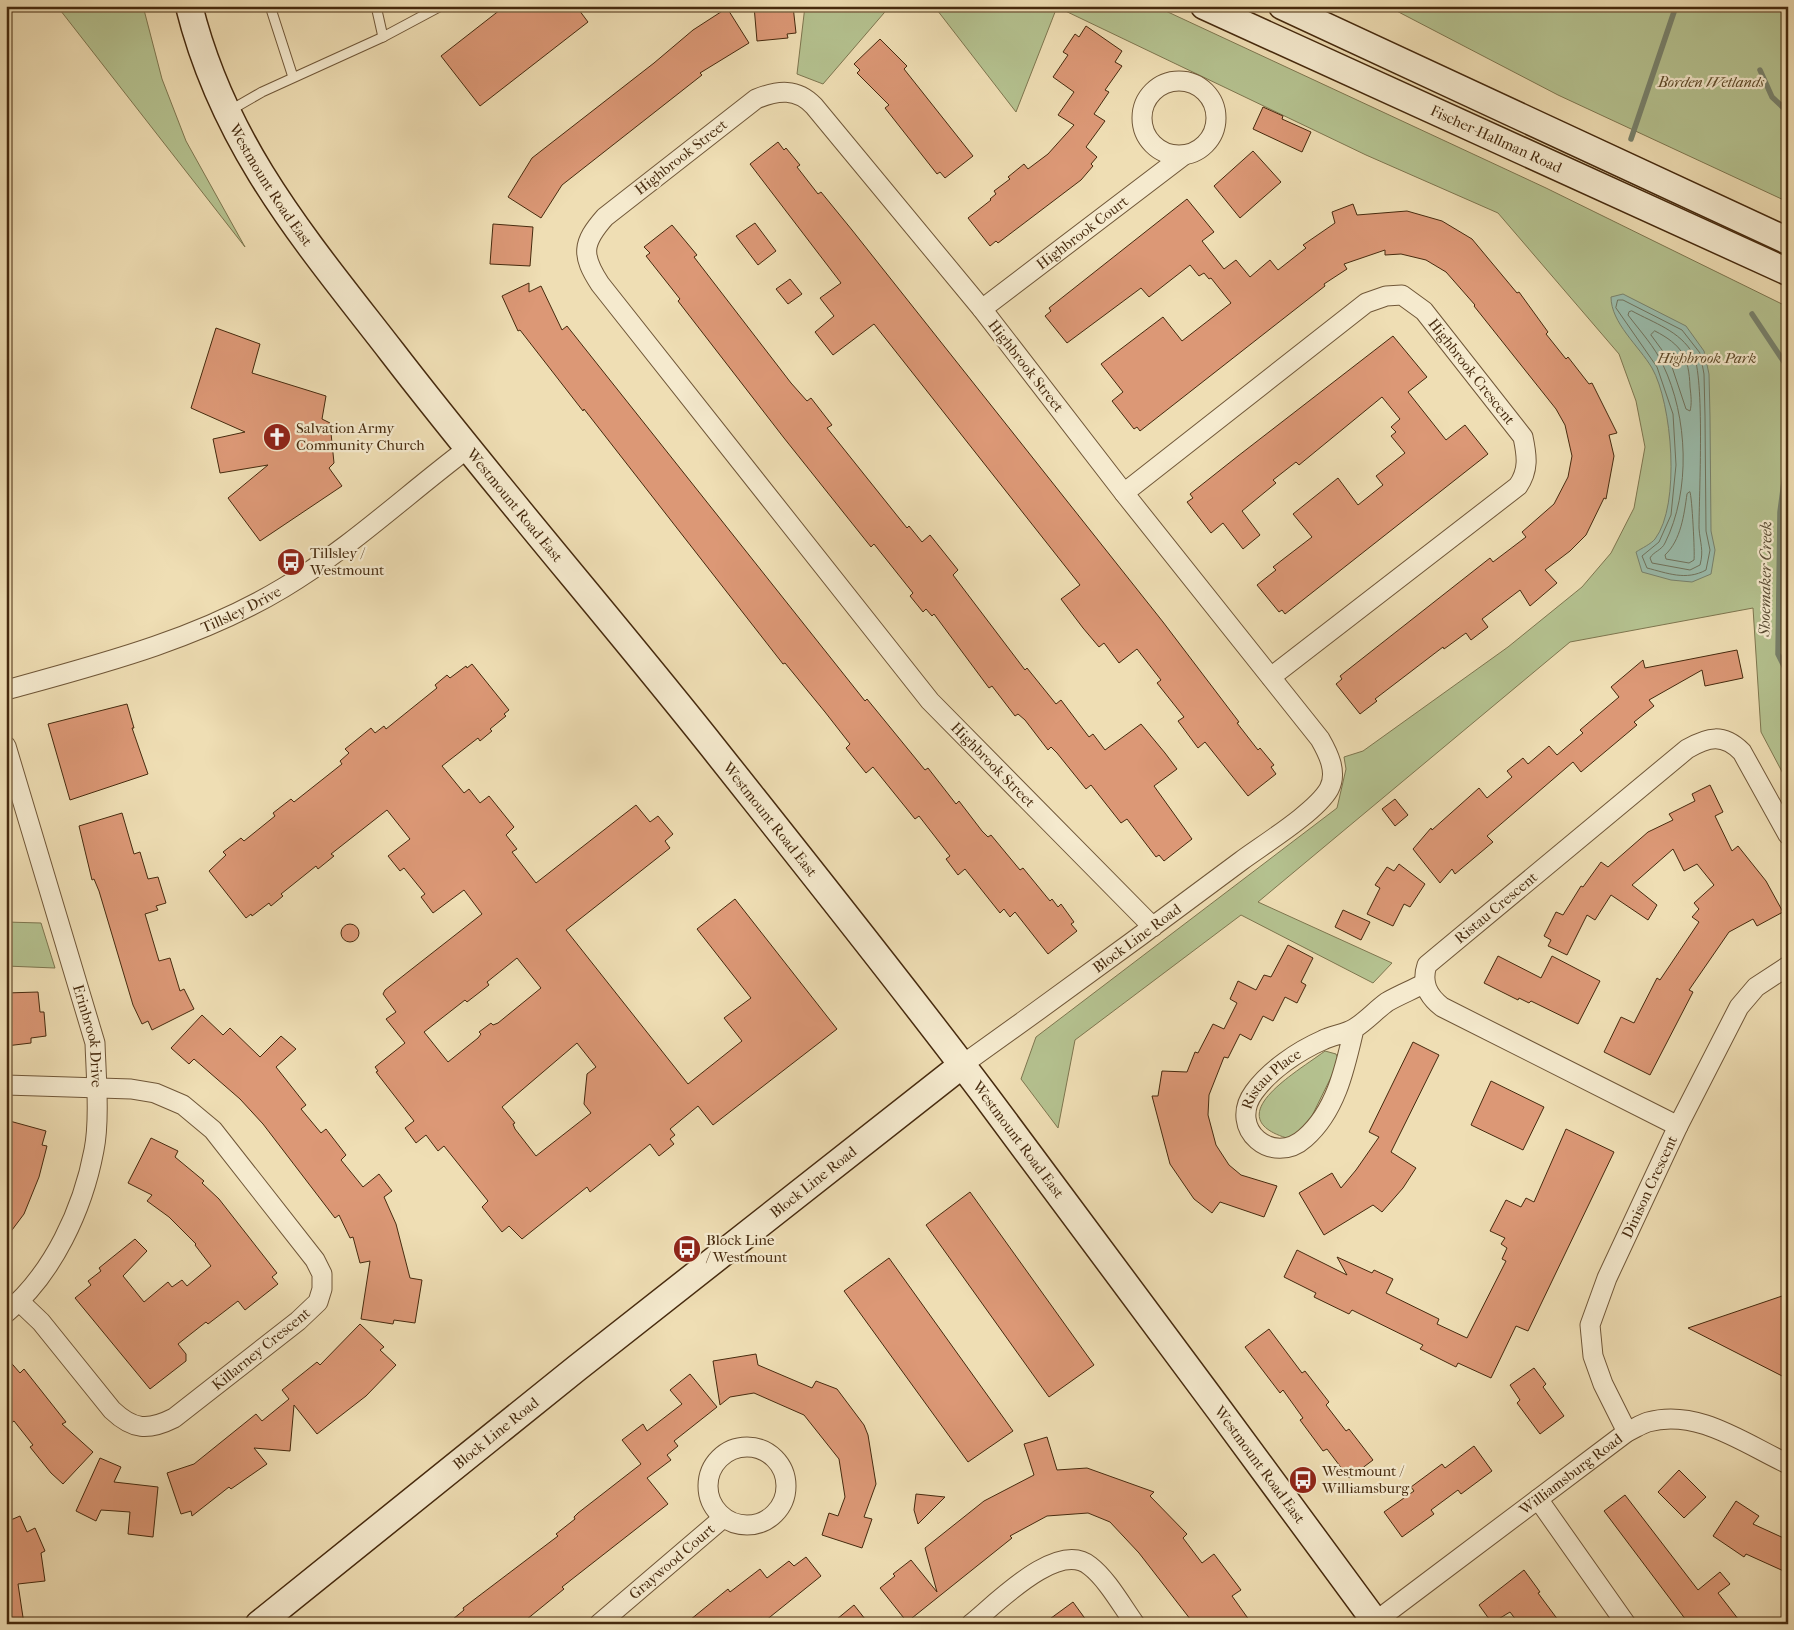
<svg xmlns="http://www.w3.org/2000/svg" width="1794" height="1630" viewBox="0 0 1794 1630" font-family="'IM FELL French Canon',serif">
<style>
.green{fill:#b5c290;stroke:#7e764f}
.water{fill:#9abcac;stroke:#78826d}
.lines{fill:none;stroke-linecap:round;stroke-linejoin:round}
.shore{stroke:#70735d;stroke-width:1}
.stream{stroke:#78826d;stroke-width:5.5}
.building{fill:#dc9876;stroke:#462a0e;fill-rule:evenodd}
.lane-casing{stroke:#705738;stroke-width:11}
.street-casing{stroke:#705738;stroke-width:21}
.secondary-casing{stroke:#462a0e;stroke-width:29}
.lane{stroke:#f5eace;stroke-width:9}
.street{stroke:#f5eace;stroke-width:19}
.secondary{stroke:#f5eace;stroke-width:26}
.labels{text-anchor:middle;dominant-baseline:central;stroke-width:4.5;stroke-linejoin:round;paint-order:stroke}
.park-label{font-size:15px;font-style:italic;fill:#5c4828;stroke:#f5eace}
.street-label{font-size:15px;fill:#462a0e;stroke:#f5eace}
.poi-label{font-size:15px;fill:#462a0e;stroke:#f5eace;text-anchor:start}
.water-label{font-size:16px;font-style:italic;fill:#5b4e36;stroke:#f5eace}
</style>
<rect width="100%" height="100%" fill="#efdeb4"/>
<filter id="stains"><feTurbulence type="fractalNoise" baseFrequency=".004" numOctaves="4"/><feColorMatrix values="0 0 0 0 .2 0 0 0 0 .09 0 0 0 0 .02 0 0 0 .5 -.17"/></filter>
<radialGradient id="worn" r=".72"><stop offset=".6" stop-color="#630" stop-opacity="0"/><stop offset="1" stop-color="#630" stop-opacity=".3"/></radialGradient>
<g class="green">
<polygon points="57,6 143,6 162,79 186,141 245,247"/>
<polygon points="805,6 890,6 823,84 797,74"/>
<polygon points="934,6 1155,6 1546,188 1788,307 1788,783 1761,732 1753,608 1570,642 1258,902 1392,963 1373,983 1241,915 1075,1040 1058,1128 1021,1079 1036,1037 1337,808 1346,769 1344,757 1363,751 1508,647 1582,587 1611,553 1634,508 1645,447 1636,401 1619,354 1498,213 1366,155 1057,7 1016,112"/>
<polygon points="1387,6 1788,6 1788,202 1558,95"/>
<polygon points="6,922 41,923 55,968 6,966"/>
<path d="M1325,1051l11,3 3,7 -33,67 -16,11c-75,-21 7,-67 35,-88z"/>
</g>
<path class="water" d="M1623,294l63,32 18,25 5,23 1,42 1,115 4,19 -4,24 -19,8 -21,-2 -29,-8 -6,-20c6,-4 15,-8 19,-13 26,-34 17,-136 -3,-171 -13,-22 -41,-45 -41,-71z"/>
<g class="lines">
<g class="shore">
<path d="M1618,300h5l59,30 18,23 4,21 1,42 1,115 4,19 -4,20c-20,11 -39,3 -59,-2l-5,-12 17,-14 12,-27 5,-50 -3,-51 -16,-47 -41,-59z"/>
<path d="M1632,311c22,12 48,20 61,43 12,21 6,142 6,174 1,15 5,22 1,37l-10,5 -38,-7 -2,-5c3,-6 12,-8 15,-15 26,-52 23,-126 -2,-178 -8,-18 -23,-34 -35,-50l1,-3z"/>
<path d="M1655,331c27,14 34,26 35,56 1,8 2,17 0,24l-4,-2 -16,-48 -19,-26z"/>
<path d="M1690,492c2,4 5,62 4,68l-5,3 -23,-4 -1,-4c16,-15 19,-40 22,-61z"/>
</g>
<g class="stream">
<polyline points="1760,70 1772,97 1788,112"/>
<polyline points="1631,139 1676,6"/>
<polyline points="1752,314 1788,368"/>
<polyline points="1788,452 1780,512 1778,654 1788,674"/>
</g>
</g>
<g class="building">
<polygon points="505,6 576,6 588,22 480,106 441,56"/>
<polygon points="754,6 793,6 796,33 787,34 788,38 757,41"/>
<polygon points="727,8 749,43 700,73 702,75 562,185 541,218 508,197 532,158 654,63 693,30"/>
<polygon points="1086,26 1122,51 1115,62 1122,66 1105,90 1109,92 1094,114 1105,121 1086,147 1097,157 1091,164 1093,166 1081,180 998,243 996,241 990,246 968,218 991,200 990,199 996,194 994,191 1010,179 1008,177 1024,164 1028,169 1048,154 1074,125 1058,115 1074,92 1053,77 1068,55 1063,52 1075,34 1079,37"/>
<polygon points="880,39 907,66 904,69 973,156 945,178 940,172 937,174 885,108 889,105 857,73 860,70 854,64"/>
<polygon points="1263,107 1283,116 1282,119 1311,132 1302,152 1253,129"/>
<polygon points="778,142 784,150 786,148 800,165 797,167 818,194 821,192 852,230 1163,622 1239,722 1237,723 1258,750 1260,748 1274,765 1271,767 1276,774 1248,796 1205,742 1198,748 1178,721 1184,717 1157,683 1161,680 1137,649 1119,663 1104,643 1099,647 1083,628 1061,599 1080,585 874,324 833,355 815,332 834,316 820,298 841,283 750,164"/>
<polygon points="1253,151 1281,182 1240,218 1214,186"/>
<polygon points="1187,199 1214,232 1202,241 1224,269 1236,260 1250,277 1270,260 1278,270 1306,248 1303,245 1335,223 1332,212 1353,204 1357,215 1407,211 1442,221 1472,239 1517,293 1519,292 1548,332 1546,334 1566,359 1568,357 1589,384 1592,383 1617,433 1609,435 1614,456 1606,499 1604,498 1586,535 1570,551 1545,570 1557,583 1530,606 1520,590 1482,619 1488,627 1471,640 1466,633 1444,649 1443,647 1375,699 1377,701 1360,714 1336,684 1342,679 1340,676 1490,558 1493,562 1526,537 1522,532 1554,504 1568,477 1572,456 1565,425 1556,409 1474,306 1475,305 1446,272 1426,260 1401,254 1385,255 1385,250 1344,264 1347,269 1324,284 1325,286 1140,431 1137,427 1134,429 1112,401 1123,392 1101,364 1163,317 1182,341 1231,303 1211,278 1209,279 1204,273 1199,276 1190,265 1149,297 1141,288 1067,343 1045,316 1051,311 1049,308"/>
<polygon points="755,223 776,251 758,265 736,236"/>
<polygon points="493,224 533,227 530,266 490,264"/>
<polygon points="672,225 697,255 694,257 791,383 807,401 811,398 832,425 827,428 907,528 909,526 922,542 930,535 958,570 953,575 1025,670 1027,668 1056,704 1061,700 1089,737 1093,734 1105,750 1141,724 1165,753 1177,769 1154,786 1192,839 1164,861 1159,855 1156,857 1127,819 1121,823 1091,785 1086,789 1057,753 1051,747 1048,750 1025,720 1018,714 1015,716 992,686 989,688 934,614 932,616 926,609 923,612 910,596 913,593 874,544 871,547 784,438 678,301 680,299 646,256 650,253 644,247"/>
<polygon points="790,279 802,294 788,304 776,289"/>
<polygon points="529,283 529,292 541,286 562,330 567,326 865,701 867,699 925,770 928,768 956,804 959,801 982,831 988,837 991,835 1020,870 1023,868 1050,901 1052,899 1058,907 1061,904 1074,922 1071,924 1077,931 1048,954 1015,912 1010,917 1004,909 1000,913 965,869 958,875 946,859 950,856 919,816 915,819 873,767 866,773 846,748 850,744 825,712 785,663 783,664 584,409 583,411 520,330 518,331 502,296"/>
<polygon points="216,328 260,344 252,373 326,396 322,419 330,423 334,463 329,468 342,486 260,541 228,498 268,465 220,473 213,439 245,432 191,408"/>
<polygon points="1393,336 1427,377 1408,392 1446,440 1465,425 1488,454 1285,614 1282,610 1279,612 1257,585 1276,570 1273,567 1312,537 1293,514 1338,478 1358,505 1383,485 1376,476 1405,453 1391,436 1396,432 1391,427 1400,419 1382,397 1299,465 1296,462 1273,480 1276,483 1242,511 1260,535 1243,549 1223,523 1211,533 1187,502 1193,498 1190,494 1238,456"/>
<polygon points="1737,650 1743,678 1705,686 1702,670 1649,700 1654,706 1634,722 1637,725 1581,772 1573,762 1487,836 1493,842 1455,874 1452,869 1440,883 1413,849 1431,828 1432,830 1479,788 1487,798 1512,777 1507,771 1523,758 1528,764 1549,746 1557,755 1583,733 1580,730 1619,697 1611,687 1643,660 1645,668"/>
<path d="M472,664l37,46 -5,4 2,2 -16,13 2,2 -12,10 -2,-3 -36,28 22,27 5,-4 11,14 9,-7 25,31 -8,8 11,14 -5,3 24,31 100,-78 14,17 8,-6 15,18 -8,7 5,7 -104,82 122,154 54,-43 -18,-23 27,-20 -54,-69 38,-30 102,130 -124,96 -15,-19 -28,23 5,6 -5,4 4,5 -15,12 -9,-12 -60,48 -3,-5 -65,52 -13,-13 -7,6 -20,-25 6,-6 -44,-55 -6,5 -12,-16 -10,8 -11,-15 9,-7 -38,-49 2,-1 -3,-4 30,-24 -19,-24 10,-7 -13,-18 2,-4 97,-76 -18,-24 -31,23 -12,-16 4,-3 -21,-26 -4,3 -12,-15 22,-17 -23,-29 -56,44 3,2 -16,13 -2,-3 -35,28 2,2 -12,10 -2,-3 -17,13 -1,-2 -5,4 -37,-47 17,-16 -3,-3 18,-14 3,3 31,-25 -2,-3 18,-14 3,3 48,-38 -2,-3 9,-8 -4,-4 10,-8 16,-13 4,5 9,-7 2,3 51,-41 -2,-3 12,-10 3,3 16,-12 1,2zM517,958l24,30 -43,35 -5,2 -2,-2 -12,9 2,2 -3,4 -30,24 -24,-30 41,-32 2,2 22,-17 -2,-3zM577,1043l19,24 -9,7 -3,30 7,9 -55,43 -21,-27 -2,-5 2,-1 -13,-16z"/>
<polygon points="127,704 134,728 132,728 148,774 70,800 48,724"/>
<polygon points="1710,785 1723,812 1715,816 1732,851 1738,846 1766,881 1783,912 1757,926 1753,919 1729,932 1689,990 1693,992 1650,1075 1604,1052 1621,1017 1634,1023 1657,978 1660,980 1699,922 1692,917 1699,909 1694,903 1714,885 1697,864 1684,871 1673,849 1632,885 1657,905 1648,920 1611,895 1595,920 1587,915 1567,955 1548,946 1551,940 1544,936 1556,912 1563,915 1581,886 1583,887 1601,862 1608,867 1648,832 1673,820 1669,814 1695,801 1692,794"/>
<polygon points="1395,799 1408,815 1395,826 1382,809"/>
<polygon points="122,813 134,854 140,852 148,879 158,877 166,903 156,906 158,910 145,914 159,961 170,958 180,991 184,989 194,1009 152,1030 148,1021 142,1024 133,1005 99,891 94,879 92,880 79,826"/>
<polygon points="1399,864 1425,884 1410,907 1404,904 1393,926 1367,914 1380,888 1375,885 1387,867 1394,871"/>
<polygon points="1343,910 1370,922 1361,940 1335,927"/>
<circle cx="350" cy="933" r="9"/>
<polygon points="1288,945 1313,958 1301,982 1306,985 1297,1003 1285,997 1273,1021 1263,1016 1251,1040 1240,1034 1228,1058 1224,1057 1209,1095 1208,1115 1216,1145 1229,1165 1241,1175 1277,1186 1264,1217 1220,1202 1212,1213 1194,1199 1170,1164 1152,1096 1158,1096 1162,1071 1187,1072 1195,1052 1198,1053 1213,1024 1224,1029 1237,1003 1230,999 1238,981 1256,990 1264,975 1271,977"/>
<polygon points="1498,956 1541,978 1552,956 1600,981 1578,1024 1531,1001 1529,1003 1519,998 1518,1000 1484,983"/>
<polygon points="38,992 40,1012 44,1012 46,1036 31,1038 31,1043 6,1046 6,993"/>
<polygon points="202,1015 223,1035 230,1028 260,1057 281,1036 296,1049 276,1067 306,1105 301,1109 321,1133 326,1129 346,1155 341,1160 363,1187 379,1174 392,1191 384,1197 396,1224 410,1278 422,1280 415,1323 394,1320 393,1324 361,1319 370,1261 360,1263 353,1237 350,1238 339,1215 335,1218 263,1124 240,1099 194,1059 189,1064 171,1048"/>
<polygon points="1413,1042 1439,1055 1391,1152 1416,1168 1403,1188 1382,1212 1373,1205 1324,1235 1299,1193 1332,1173 1341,1188 1356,1170 1379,1137 1369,1132"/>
<polygon points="1491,1081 1544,1107 1523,1150 1471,1125"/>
<polygon points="6,1120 46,1131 42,1145 47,1146 39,1177 24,1214 6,1238"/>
<polygon points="1566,1129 1614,1152 1528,1331 1516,1326 1491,1378 1458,1363 1456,1367 1420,1349 1423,1345 1352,1310 1349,1314 1314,1297 1316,1293 1284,1277 1297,1250 1347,1275 1337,1257 1372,1273 1374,1270 1393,1279 1386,1293 1439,1319 1437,1324 1467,1338 1506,1261 1502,1259 1507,1248 1501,1244 1505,1238 1490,1231 1506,1200 1521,1207 1526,1198 1534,1202"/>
<polygon points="151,1138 178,1151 175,1157 204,1181 202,1183 219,1199 277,1273 272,1277 278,1284 245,1310 238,1301 208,1324 206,1322 178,1344 186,1354 186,1361 150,1389 75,1298 91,1285 88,1281 101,1271 99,1268 135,1239 147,1251 123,1276 144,1302 168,1282 172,1287 182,1280 187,1286 211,1266 195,1245 196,1244 169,1217 147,1201 152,1195 128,1183"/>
<polygon points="970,1192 1094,1365 1049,1397 926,1225"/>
<polygon points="889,1258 1013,1431 968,1462 844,1291"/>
<polygon points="1788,1294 1788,1379 1688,1328"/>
<polygon points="360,1324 384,1347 380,1350 396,1365 366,1396 317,1434 294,1405 290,1451 254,1448 267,1464 231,1489 229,1487 192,1516 191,1511 181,1514 167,1473 194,1464 256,1414 262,1421 289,1399 282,1390 317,1362 320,1365"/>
<polygon points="1269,1329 1302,1373 1305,1371 1329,1402 1326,1405 1346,1431 1349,1429 1373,1460 1349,1478 1327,1449 1323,1451 1300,1420 1303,1418 1283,1390 1280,1393 1245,1347"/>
<polygon points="756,1354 758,1365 812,1388 816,1381 837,1389 864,1425 868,1435 876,1484 864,1517 872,1519 862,1548 822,1535 829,1513 838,1516 845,1497 839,1459 804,1415 754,1393 730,1397 720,1405 713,1361"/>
<polygon points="6,1357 20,1373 24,1369 66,1422 62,1424 93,1452 63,1484 51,1473 30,1447 33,1445 14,1421 6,1427"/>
<polygon points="1534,1368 1546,1384 1543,1387 1564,1416 1540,1434 1517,1403 1520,1400 1510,1385"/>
<polygon points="690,1374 717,1407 674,1441 678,1446 667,1455 671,1460 647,1478 668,1504 562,1587 564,1589 521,1624 447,1624 464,1610 463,1608 558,1536 556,1534 575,1519 574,1517 578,1513 641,1464 622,1440 643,1424 647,1431 682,1404 670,1390"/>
<polygon points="1047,1437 1057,1470 1087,1468 1154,1492 1150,1496 1187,1534 1183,1538 1202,1563 1214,1554 1241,1590 1232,1596 1252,1624 1194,1624 1139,1553 1110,1522 1088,1513 1047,1516 1010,1536 1012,1538 907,1622 880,1588 895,1576 893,1574 911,1560 937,1592 925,1548 984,1501 1034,1475 1024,1444"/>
<polygon points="1474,1446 1492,1471 1461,1494 1458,1490 1431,1510 1434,1514 1402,1537 1384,1512 1414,1491 1411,1487 1442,1464 1445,1468"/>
<polygon points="100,1458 121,1467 114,1482 158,1487 153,1537 128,1534 130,1512 101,1510 96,1521 76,1511"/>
<polygon points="1679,1470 1706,1497 1684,1518 1658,1492"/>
<polygon points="916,1494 945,1497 918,1524 914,1510"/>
<polygon points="1625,1495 1698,1590 1720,1572 1730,1584 1718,1593 1742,1624 1689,1624 1604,1511"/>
<polygon points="1736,1501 1759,1516 1753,1524 1788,1540 1788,1573 1746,1554 1744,1557 1713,1536"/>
<polygon points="20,1516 27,1532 35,1528 45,1551 41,1553 45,1581 18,1584 24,1624 6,1624 6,1522"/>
<polygon points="806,1557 821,1576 765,1621 762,1618 754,1624 685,1624 728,1589 730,1592 760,1569 767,1578 789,1561 794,1566"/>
<polygon points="1524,1570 1540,1592 1538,1593 1561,1624 1519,1624 1510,1612 1492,1623 1479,1605"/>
<polygon points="1073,1602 1089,1624 1043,1624"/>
<polygon points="854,1605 869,1624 831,1624"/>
</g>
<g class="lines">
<defs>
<g id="lane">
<polyline points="270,6 293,77"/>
<polyline points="376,6 383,37"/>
<polyline points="229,111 262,92 383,37 441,6"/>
</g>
<g id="street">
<circle cx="1179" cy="118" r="37"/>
<path id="s1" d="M982,309l201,-153"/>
<path id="s2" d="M1124,493l242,-190 20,-7 16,-1 22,16 99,126c4,19 6,33 -5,49l-247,191"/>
<path id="s3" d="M6,690c95,-26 192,-51 277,-102 66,-39 123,-93 184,-139"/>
<path id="s4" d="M6,746l89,297c1,31 5,77 -1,107 -11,59 -41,124 -88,163"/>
<path id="s5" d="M1354,1029c-9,39 -18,82 -49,109 -32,29 -78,-9 -51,-46 16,-22 44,-41 69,-52 10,-5 23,-6 32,-12 11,-7 21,-18 32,-26 12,-7 25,-12 38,-19"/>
<path id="s6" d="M962,1065c94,-67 187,-135 279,-204 23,-17 75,-49 88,-72 9,-17 -1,-36 -9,-50l-196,-246 -142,-184 -168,-203c-17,-18 -36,-16 -58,-7l-151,118c-23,26 -24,38 -5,67l330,417 223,226"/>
<path d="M6,1085l125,4 24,4 28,12 30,25 102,130 7,14v15l-4,13 -20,19 -124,97c-26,13 -41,12 -62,-8l-71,-88 -21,-20"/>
<path id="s7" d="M1678,1126l-236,-119c-14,-11 -21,-24 -15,-42l260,-216c21,-12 36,-16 55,3l46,83"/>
<path id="s8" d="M1627,1432l-24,-48 -10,-28 -3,-31 17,-47 71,-152 61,-119 17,-20 32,-21"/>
<circle cx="747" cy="1486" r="39"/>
<polyline points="1538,1499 1626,1624"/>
<path id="s9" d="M1376,1621l251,-189c7,-3 14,-8 21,-10 49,-14 97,22 140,42"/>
<path id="s10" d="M599,1624l124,-106"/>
<path d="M971,1624c25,-20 87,-85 119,-58 17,13 32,40 45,58"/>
</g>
<g id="secondary">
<path id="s11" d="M189,6c35,141 117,235 203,346 103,134 214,261 319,393 92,116 185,232 274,350 132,176 262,352 392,529"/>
<path id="s12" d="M1204,6l584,266"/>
<polyline points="1282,6 1788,241"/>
<path id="s13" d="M259,1624l318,-256 385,-303"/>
</g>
</defs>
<use href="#lane" class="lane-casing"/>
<use href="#street" class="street-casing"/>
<use href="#secondary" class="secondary-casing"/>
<use href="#lane" class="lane"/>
<use href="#street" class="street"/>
<use href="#secondary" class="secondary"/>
</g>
<defs>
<symbol id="church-disc" viewBox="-11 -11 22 22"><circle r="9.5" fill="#8f2418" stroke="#f5eace"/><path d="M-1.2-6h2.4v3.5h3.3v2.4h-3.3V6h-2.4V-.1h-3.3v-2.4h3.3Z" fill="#fff"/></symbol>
<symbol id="bus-disc" viewBox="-11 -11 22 22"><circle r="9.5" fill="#8f2418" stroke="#f5eace"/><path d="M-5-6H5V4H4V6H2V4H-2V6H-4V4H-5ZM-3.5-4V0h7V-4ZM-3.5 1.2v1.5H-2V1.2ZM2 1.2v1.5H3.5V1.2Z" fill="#fff"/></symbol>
</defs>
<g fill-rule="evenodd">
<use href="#church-disc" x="261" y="421" width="32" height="32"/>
<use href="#bus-disc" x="275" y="546" width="32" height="32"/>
<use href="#bus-disc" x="671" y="1233" width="32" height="32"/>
<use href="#bus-disc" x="1287" y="1464" width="32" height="32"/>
</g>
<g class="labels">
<g class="park-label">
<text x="1711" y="82">Borden Wetlands</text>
<text x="1707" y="358">Highbrook Park</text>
</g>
<g class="street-label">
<text stroke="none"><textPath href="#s12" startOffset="321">Fischer-Hallman Road</textPath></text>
<text transform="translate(681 157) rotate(-38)">Highbrook Street</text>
<text stroke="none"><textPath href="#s11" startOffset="198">Westmount Road East</textPath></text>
<text stroke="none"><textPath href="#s1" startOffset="126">Highbrook Court</textPath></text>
<text transform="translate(1026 366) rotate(52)">Highbrook Street</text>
<text stroke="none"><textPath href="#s2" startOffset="449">Highbrook Crescent</textPath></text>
<text stroke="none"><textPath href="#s11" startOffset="601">Westmount Road East</textPath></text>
<text stroke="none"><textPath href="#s3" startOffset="249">Tillsley Drive</textPath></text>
<text stroke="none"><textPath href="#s6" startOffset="2275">Highbrook Street</textPath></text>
<text stroke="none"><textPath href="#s11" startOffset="1006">Westmount Road East</textPath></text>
<text stroke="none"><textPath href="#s7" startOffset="402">Ristau Crescent</textPath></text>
<text stroke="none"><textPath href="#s6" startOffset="216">Block Line Road</textPath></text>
<text stroke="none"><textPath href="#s4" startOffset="302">Erinbrook Drive</textPath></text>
<text stroke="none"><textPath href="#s5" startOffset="248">Ristau Place</textPath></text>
<text stroke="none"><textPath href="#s11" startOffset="1411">Westmount Road East</textPath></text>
<text stroke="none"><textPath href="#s13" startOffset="709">Block Line Road</textPath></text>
<text stroke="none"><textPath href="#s8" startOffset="265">Dinison Crescent</textPath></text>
<text transform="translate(261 1349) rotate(-39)">Killarney Crescent</text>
<text stroke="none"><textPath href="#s13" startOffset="304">Block Line Road</textPath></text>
<text stroke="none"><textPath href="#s11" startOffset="1816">Westmount Road East</textPath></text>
<text stroke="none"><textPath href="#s9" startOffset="244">Williamsburg Road</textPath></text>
<text stroke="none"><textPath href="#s10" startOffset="96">Graywood Court</textPath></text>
</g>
<g class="poi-label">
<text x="296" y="428">Salvation Army<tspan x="296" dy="17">Community Church</tspan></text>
<text x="310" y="553">Tillsley /<tspan x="310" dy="17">Westmount</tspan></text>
<text x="706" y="1240">Block Line<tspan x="706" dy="17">/ Westmount</tspan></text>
<text x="1322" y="1471">Westmount /<tspan x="1322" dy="17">Williamsburg</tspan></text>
</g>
<g class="water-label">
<text transform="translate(1765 579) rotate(-89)">Shoemaker Creek</text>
</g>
</g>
<rect width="1794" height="1630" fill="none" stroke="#efdeb4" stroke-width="25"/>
<rect x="8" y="8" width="1779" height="1615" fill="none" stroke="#462a0e" stroke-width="2.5"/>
<rect x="12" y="12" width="1769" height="1605" fill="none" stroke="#462a0e"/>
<rect width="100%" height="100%" filter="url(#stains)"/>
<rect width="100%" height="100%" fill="url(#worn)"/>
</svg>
